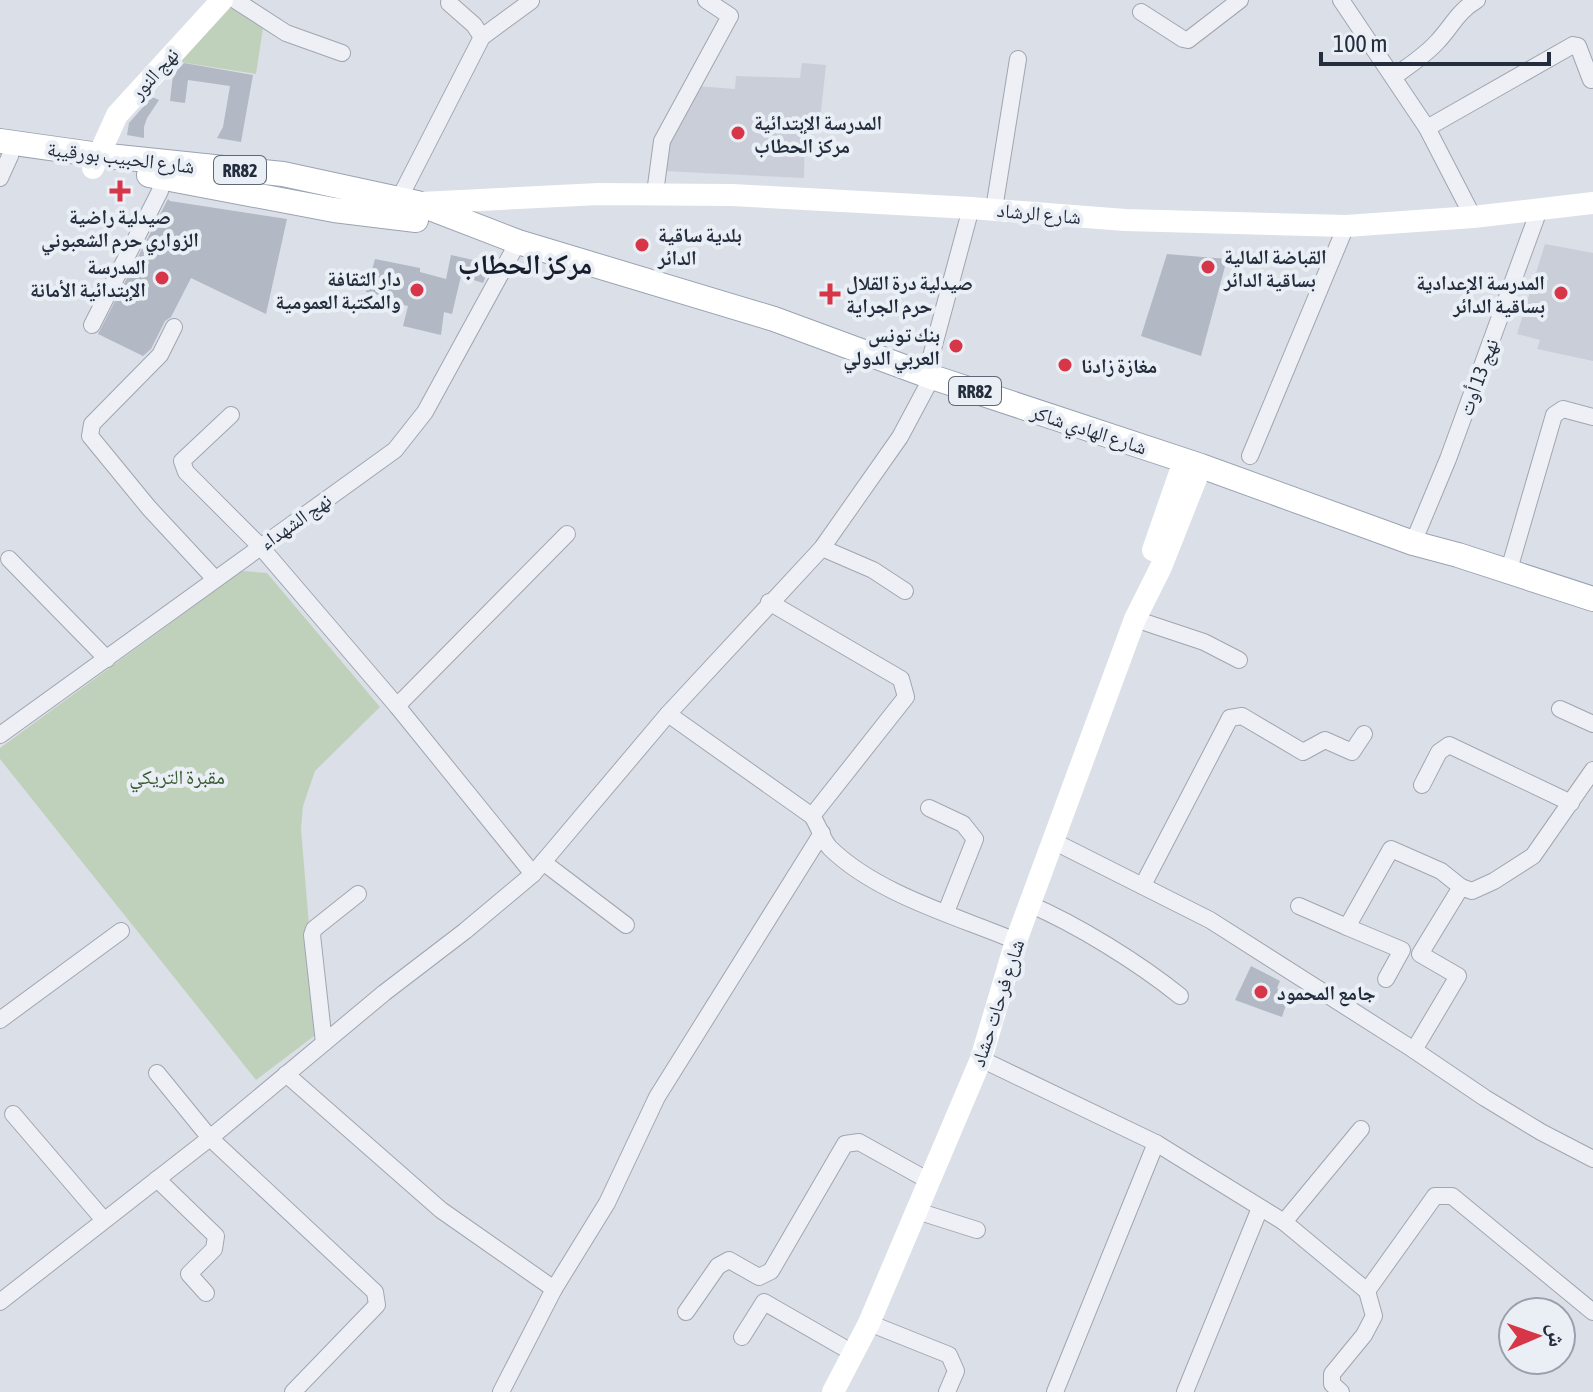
<svg xmlns="http://www.w3.org/2000/svg" width="1593" height="1392" viewBox="0 0 1593 1392" font-family="'Asap Condensed','Noto Naskh Arabic',sans-serif">
<style>
.built{fill:#c9ced9}
.green{fill:#c0d1bb}
.building{fill:#b2b8c4}
.lines{fill:none;stroke-linecap:round;stroke-linejoin:round}
.street-casing{stroke:#a0a6b1;stroke-width:18}
.primary-casing{stroke:#9aa3b3;stroke-width:26}
.street{stroke:#eef0f5;stroke-width:16}
.secondary{stroke:#fff;stroke-width:22}
.primary{stroke:#fff;stroke-width:24}
.poi-dot{fill:#d73548;stroke:#eaeef5;stroke-width:3}
.labels{text-anchor:middle;dominant-baseline:central;stroke-width:8;stroke-linejoin:round;paint-order:stroke}
.shield{fill:#eaeef5;stroke:#5f6775;stroke-width:2}
.shield-label{font-size:18px;font-weight:bold;fill:#242d3e}
.street-label{font-size:20px;fill:#242d3e;stroke:#eaeef5}
.poi-label{font-size:20px;font-weight:bold;fill:#242d3e;stroke:#eaeef5;text-anchor:start}
.park-label{font-size:20px;fill:#375a30;stroke:#eaeef5}
.district-label{font-size:28px;font-weight:bold;fill:#171e2e;stroke:#eaeef5}
</style>
<rect width="100%" height="100%" fill="#dbdfe7"/>
<g class="built">
<polygon points="802,63 826,65 820,120 805,119 804,178 663,171 664,153 696,86 735,89 736,76 800,78"/>
<polygon points="1545,244 1593,253 1593,361 1537,349 1540,340 1517,334"/>
</g>
<g class="green">
<polygon points="228,4 263,28 256,74 174,61"/>
<polygon points="242,571 267,573 380,707 315,771 303,806 301,829 318,1033 256,1080 0,759 0,748"/>
</g>
<g class="building">
<polygon points="184,63 253,75 241,142 217,138 223,127 230,86 188,80 185,103 170,101 173,75"/>
<polygon points="152,97 159,100 147,118 144,127 144,138 127,135 129,123"/>
<polygon points="168,199 170,201 287,219 266,314 191,278 171,317 165,321 151,349 143,356 98,334"/>
<polygon points="1167,254 1227,259 1201,356 1141,336"/>
<polygon points="451,255 491,264 483,283 461,276 452,314 444,312 441,335 403,326 408,306 395,303 396,299 366,292 375,259 420,268 420,272 446,279"/>
<polygon points="1251,966 1280,981 1277,988 1281,992 1277,1001 1286,1005 1282,1017 1235,1000"/>
</g>
<g class="lines">
<defs>
<g id="street">
<polyline points="235,0 286,33 342,53"/>
<polyline points="1341,0 1427,128 1473,217"/>
<polyline points="449,3 474,25 482,37"/>
<polyline points="1141,12 1183,39 1188,40 1240,0"/>
<path d="M1394,77c14,-11 32,-22 44,-36 15,-16 19,-29 39,-41"/>
<polyline points="1427,128 1573,45 1578,46 1591,80"/>
<polyline points="0,178 10,156"/>
<polyline points="655,193 662,141 730,16 706,0"/>
<polyline points="398,201 482,37 531,1"/>
<polyline points="994,209 1018,59"/>
<polyline points="92,325 160,191 161,177"/>
<polyline points="174,327 160,355 92,424 90,436 149,508 215,579"/>
<polyline points="926,375 971,208"/>
<polyline points="231,415 182,461 186,472 260,546 397,706 533,874"/>
<polyline points="1250,456 1346,226"/>
<polyline points="1413,543 1448,459 1539,210"/>
<polyline points="822,548 873,570 905,591"/>
<polyline points="9,559 107,659"/>
<polyline points="1508,573 1554,415 1563,409 1593,417"/>
<polyline points="769,602 901,679 906,697 812,816"/>
<polyline points="1135,619 1204,642 1239,660"/>
<polyline points="397,706 567,534"/>
<polyline points="1560,709 1593,724"/>
<path d="M668,714l144,102c7,10 10,24 18,32 47,46 126,68 186,93"/>
<polyline points="0,735 395,450 425,412 518,242"/>
<polyline points="1422,785 1439,752 1449,745 1571,803"/>
<polyline points="929,808 963,824 975,839 946,912"/>
<polyline points="1053,841 1210,920 1414,1050 1485,1098 1541,1132 1593,1159"/>
<polyline points="543,862 626,925"/>
<polyline points="1143,885 1230,718 1242,716 1303,752 1325,740 1352,752 1364,734"/>
<path d="M1029,904c49,21 110,59 151,92"/>
<polyline points="1299,906 1347,927 1391,849 1441,871 1461,887"/>
<polyline points="1347,927 1402,950 1386,979"/>
<polyline points="0,1020 121,931"/>
<polyline points="324,1043 312,935 314,929 358,894"/>
<polyline points="1414,1050 1458,976 1420,954 1461,887 1472,891 1494,881 1533,856 1593,770"/>
<polyline points="981,1059 1156,1143 1284,1222 1367,1291 1435,1196 1452,1196 1593,1312"/>
<polyline points="157,1073 210,1138 375,1292 377,1305 293,1392"/>
<polyline points="286,1074 441,1210 554,1289"/>
<polyline points="13,1114 103,1219"/>
<polyline points="157,1179 216,1236 214,1249 189,1274 206,1293"/>
<polyline points="917,1211 977,1230"/>
<polyline points="1284,1222 1361,1129"/>
<polyline points="0,1302 210,1138 384,993 465,931 533,874 668,714 822,548 900,437 932,377"/>
<polyline points="686,1312 718,1266 729,1260 759,1277 771,1271 845,1144 859,1142 931,1182"/>
<polyline points="869,1323 949,1355 956,1371 947,1392"/>
<polyline points="742,1337 764,1302 853,1353"/>
<polyline points="501,1392 554,1289 607,1203 657,1097 822,833"/>
<polyline points="1055,1392 1156,1143"/>
<polyline points="1185,1392 1260,1208"/>
<polyline points="1341,1392 1332,1384 1332,1374 1364,1335 1374,1316 1367,1291"/>
</g>
<g id="primary">
<polyline points="0,141 99,155 283,174 417,203 518,242 774,319 926,375 1201,466 1413,543 1458,555 1593,599"/>
<polyline points="149,175 334,210 416,220"/>
</g>
</defs>
<use href="#street" class="street-casing"/>
<use href="#primary" class="primary-casing"/>
<use href="#street" class="street"/>
<g class="secondary">
<polyline points="93,168 117,115 222,0"/>
<polyline points="421,203 599,194 732,195 971,208 1125,220 1346,226 1473,217 1593,203"/>
<polyline points="1153,550 1184,461"/>
<polyline points="833,1392 869,1323 981,1059 1016,941 1135,619 1161,567 1201,466"/>
</g>
<use href="#primary" class="primary"/>
</g>
<g class="poi-dot">
<circle cx="738" cy="133" r="8"/>
<path d="M116 179h8v8h8v8h-8v8h-8v-8h-8v-8h8z"/>
<circle cx="642" cy="245" r="8"/>
<circle cx="1208" cy="267" r="8"/>
<circle cx="162" cy="278" r="8"/>
<circle cx="417" cy="290" r="8"/>
<circle cx="1561" cy="293" r="8"/>
<path d="M826 282h8v8h8v8h-8v8h-8v-8h-8v-8h8z"/>
<circle cx="956" cy="346" r="8"/>
<circle cx="1065" cy="365" r="8"/>
<circle cx="1261" cy="992" r="8"/>
</g>
<g class="labels">
<g class="shield">
<rect x="214" y="156" width="52" height="28" rx="6"/>
<rect x="949" y="377" width="52" height="28" rx="6"/>
</g>
<g class="shield-label">
<text x="240" y="170">RR82</text>
<text x="975" y="391">RR82</text>
</g>
<g class="street-label">
<text transform="translate(154 73) rotate(-48)">نهج النور</text>
<text transform="translate(121 157) rotate(7)">شارع الحبيب بورقيبة</text>
<text transform="translate(1039 213) rotate(5)">شارع الرشاد</text>
<text transform="translate(1478 377) rotate(-70)">نهج 13 أوت</text>
<text transform="translate(1089 429) rotate(18)">شارع الهادي شاكر</text>
<text transform="translate(295 521) rotate(-35)">نهج الشهداء</text>
<text transform="translate(997 1003) rotate(-72)">شارع فرحات حشاد</text>
</g>
<g class="poi-label">
<text x="754" y="122">المدرسة الإبتدائية<tspan x="754" dy="23">مركز الحطاب</tspan></text>
<text x="120" y="216" text-anchor="middle">صيدلية راضية<tspan x="120" dy="23">الزواري حرم الشعبوني</tspan></text>
<text x="658" y="234">بلدية ساقية<tspan x="658" dy="23">الدائر</tspan></text>
<text x="1224" y="256">القباضة المالية<tspan x="1224" dy="23">بساقية الدائر</tspan></text>
<text x="146" y="266" text-anchor="end">المدرسة<tspan x="146" dy="23">الإبتدائية الأمانة</tspan></text>
<text x="401" y="278" text-anchor="end">دار الثقافة<tspan x="401" dy="23">والمكتبة العمومية</tspan></text>
<text x="846" y="282">صيدلية درة القلال<tspan x="846" dy="23">حرم الجراية</tspan></text>
<text x="1545" y="282" text-anchor="end">المدرسة الإعدادية<tspan x="1545" dy="23">بساقية الدائر</tspan></text>
<text x="940" y="334" text-anchor="end">بنك تونس<tspan x="940" dy="23">العربي الدولي</tspan></text>
<text x="1081" y="365">مغازة زادنا</text>
<text x="1277" y="992">جامع المحمود</text>
</g>
<g class="park-label">
<text x="177" y="776">مقبرة التريكي</text>
</g>
<g class="district-label">
<text x="525" y="264">مركز الحطاب</text>
</g>
</g>
<g transform="translate(1537 1336) rotate(88)"><circle r="38" fill="#eaeef5" stroke="#9ba1ac" stroke-width="2"/>
<path d="M0-6L14 30L0 20L-14 30Z" fill="#d73548"/>
<text y="-12" font-size="22" font-weight="bold" text-anchor="middle" fill="#242d3e">ش</text>
</g>
<path d="M1321 52v12h228v-12" fill="none" stroke="#242d3e" stroke-width="4"/>
<text x="1333" y="52" font-size="24" fill="#242d3e" stroke="#eaeef5" stroke-width="6" paint-order="stroke">100 m</text>
</svg>
